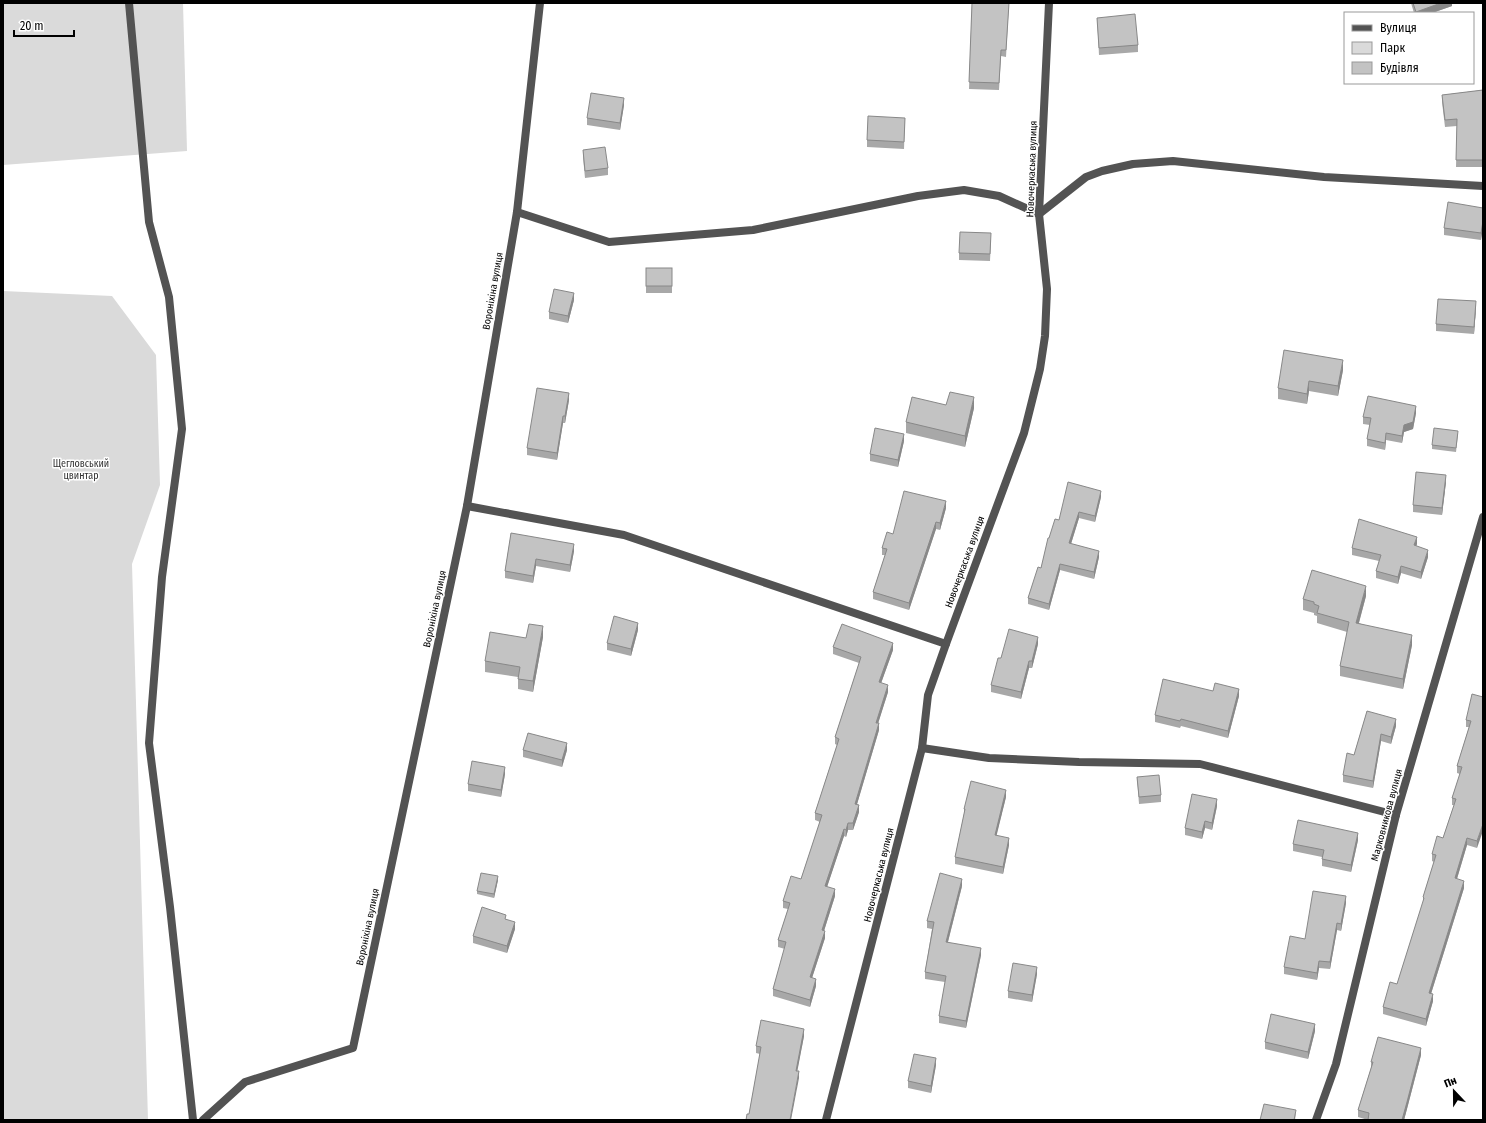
<svg xmlns="http://www.w3.org/2000/svg" width="1486" height="1123" viewBox="0 0 1486 1123" font-family="'Fira Sans Condensed',sans-serif">
<style>
.green{fill:#dadada}
.lines{fill:none;stroke-linecap:round;stroke-linejoin:round}
.service{stroke:#535353;stroke-width:8}
.minor{stroke:#535353;stroke-width:8}
.wall{fill:#a8a8a8}
.shaded-wall{fill:#888}
.building{fill:#c3c3c3;stroke:#888}
.labels{text-anchor:middle;dominant-baseline:central;stroke-width:3;stroke-linejoin:round;paint-order:stroke}
.street-label{font-size:10px;fill:#000;stroke:#fff}
.park-label{font-size:10px;fill:#313131;stroke:#fff}
</style>
<rect width="100%" height="100%" fill="#fff"/>
<g class="green">
<polygon points="3,3 183,3 187,151 3,165"/>
<polygon points="3,291 112,296 156,355 160,485 132,564 148,1120 3,1120"/>
</g>
<g class="lines">
<g class="service">
<polyline points="517,212 609,242 753,230 918,196 964,190 999,196 1039,214 1086,177 1102,171 1133,164 1173,161 1324,177 1483,186"/>
<polyline points="467,506 624,535 946,644"/>
<polyline points="922,748 989,758 1079,762 1200,764 1396,815"/>
</g>
<g class="minor">
<polyline points="129,3 149,222 169,297 182,429 162,577 149,743 170,907 193,1120"/>
<polyline points="203,1120 245,1082 353,1048 467,506 517,212 540,3"/>
<polyline points="826,1120 922,748 928,695 946,644 1024,433 1040,369 1045,336 1047,289 1039,214 1049,3"/>
<polyline points="1316,1120 1336,1064 1396,815 1483,517"/>
</g>
</g>
<g class="wall">
<polygon points="972,3 1009,3 1006,57 1001,56 999,90 969,89"/>
<polygon points="1411,3 1452,3 1452,6 1432,13 1414,13"/>
<polygon points="1097,18 1138,45 1138,52 1099,55"/>
<polygon points="1483,90 1483,167 1456,167 1457,126 1445,127 1442,102 1442,95"/>
<polygon points="624,105 620,130 587,125 587,118"/>
<polygon points="905,118 904,149 867,147 867,140"/>
<polygon points="583,150 608,168 608,175 585,178 583,157"/>
<polygon points="1483,208 1481,240 1444,235 1444,228"/>
<polygon points="991,240 990,261 959,260 959,253"/>
<rect x="646" y="268" width="26" height="25"/>
<polygon points="574,300 568,323 549,319 549,312"/>
<polygon points="1476,308 1474,334 1436,331 1436,324"/>
<polygon points="1343,370 1338,396 1309,391 1307,404 1278,399 1278,388"/>
<polygon points="569,400 565,423 563,423 557,460 527,455 527,448"/>
<polygon points="946,405 974,408 965,447 906,433 906,422"/>
<polygon points="1416,413 1413,429 1404,432 1402,443 1386,440 1385,450 1367,446 1367,439 1370,425 1363,424 1363,417"/>
<polygon points="1458,434 1456,452 1432,449 1432,445"/>
<polygon points="904,441 898,467 870,461 870,454"/>
<polygon points="1446,482 1442,515 1413,512 1413,505"/>
<polygon points="1101,497 1095,522 1079,518 1071,544 1099,557 1094,579 1060,570 1049,610 1028,604 1028,598 1041,568 1049,538 1059,520"/>
<polygon points="946,508 940,530 936,529 909,610 873,599 873,592 885,555 882,555 882,548 893,534"/>
<polygon points="511,533 574,551 570,572 536,566 533,583 505,578 505,571"/>
<polygon points="1417,544 1416,546 1428,557 1421,579 1401,573 1398,584 1376,578 1376,571 1379,561 1352,555 1352,548"/>
<polygon points="1366,596 1359,623 1412,645 1403,689 1340,676 1340,666 1347,632 1317,623 1317,616 1314,615 1314,613 1303,610 1303,599"/>
<polygon points="638,630 631,656 607,650 607,643"/>
<polygon points="543,637 533,692 518,689 518,677 485,672 485,661 526,638"/>
<polygon points="1038,644 1032,668 1029,668 1021,699 991,692 991,685 1001,658"/>
<polygon points="833,647 893,650 881,683 888,692 878,723 879,730 857,804 859,812 853,830 848,830 846,837 844,836 827,887 835,896 824,931 825,938 812,978 816,986 810,1007 773,996 773,989 785,949 778,947 778,940 788,909 783,908 783,901 801,879 820,822 815,820 815,813 837,745 835,744 835,737 859,663 833,654"/>
<polygon points="1213,691 1239,696 1228,738 1181,726 1180,728 1155,722 1155,715"/>
<polygon points="1483,697 1477,848 1467,845 1457,879 1464,888 1431,994 1433,1001 1426,1026 1383,1014 1383,1007 1397,984 1423,903 1423,897 1434,862 1432,861 1432,854 1443,838 1454,805 1452,805 1452,798 1460,774 1457,773 1457,766 1469,727 1466,727 1466,720"/>
<polygon points="1367,711 1396,726 1391,744 1381,741 1373,788 1343,782 1343,775 1354,755"/>
<polygon points="523,750 567,750 562,767 523,757"/>
<polygon points="505,774 501,797 468,791 468,784"/>
<polygon points="1137,777 1161,795 1161,802 1139,804"/>
<polygon points="1006,797 996,836 1009,845 1003,874 955,864 955,857 964,814 964,809"/>
<polygon points="1217,806 1212,830 1205,828 1202,839 1185,835 1185,828"/>
<polygon points="1358,840 1351,872 1322,866 1322,857 1293,851 1293,844"/>
<polygon points="498,880 494,898 477,894 477,891"/>
<polygon points="962,886 948,942 981,955 966,1028 939,1023 939,1016 945,982 925,979 925,972 932,929 927,928 927,921"/>
<polygon points="1346,903 1341,931 1337,930 1330,969 1319,968 1317,980 1284,974 1284,967 1305,939"/>
<polygon points="506,919 515,929 507,953 473,943 473,936"/>
<polygon points="1037,974 1032,1002 1008,998 1008,991"/>
<polygon points="1315,1031 1308,1059 1265,1049 1265,1042"/>
<polygon points="804,1036 797,1071 799,1078 749,1114 760,1054 756,1053 756,1046"/>
<polygon points="1421,1055 1404,1120 1368,1120 1358,1117 1358,1110 1371,1068 1371,1062"/>
<polygon points="936,1065 931,1093 908,1088 908,1081"/>
</g>
<g class="shaded-wall">
<polygon points="1441,3 1452,3 1452,6 1432,13 1416,13 1416,12"/>
<polygon points="624,98 624,105 620,130 620,123"/>
<polygon points="1483,221 1483,228 1481,240 1481,233"/>
<polygon points="574,293 574,300 568,323 568,316"/>
<polygon points="1476,301 1476,308 1474,334 1474,327"/>
<polygon points="1343,360 1343,370 1338,396 1338,386"/>
<polygon points="1309,381 1309,391 1307,404 1307,394"/>
<polygon points="569,393 569,400 565,423 565,416"/>
<polygon points="974,397 974,408 965,447 965,436"/>
<polygon points="1416,406 1416,413 1413,429 1404,432 1402,443 1402,436 1404,425"/>
<polygon points="563,416 563,423 557,460 557,453"/>
<polygon points="1386,433 1386,440 1385,450 1385,443"/>
<polygon points="904,434 904,441 898,467 898,460"/>
<polygon points="1446,475 1446,482 1442,515 1442,508"/>
<polygon points="1101,491 1101,497 1095,522 1095,516"/>
<polygon points="946,501 946,508 940,530 940,523"/>
<polygon points="1079,512 1079,518 1069,550 1069,543"/>
<polygon points="936,522 936,529 909,610 909,603"/>
<polygon points="1417,537 1417,544 1414,552 1414,545"/>
<polygon points="574,544 574,551 570,572 570,565"/>
<polygon points="1428,550 1428,557 1421,579 1421,572"/>
<polygon points="1099,551 1099,557 1094,579 1094,572"/>
<polygon points="536,559 536,566 533,583 533,576"/>
<polygon points="1060,564 1060,570 1049,610 1049,604"/>
<polygon points="1401,566 1401,573 1398,584 1398,577"/>
<polygon points="1366,586 1366,596 1356,633 1356,623"/>
<polygon points="638,623 638,630 631,656 631,649"/>
<polygon points="543,626 543,637 533,692 533,681"/>
<polygon points="1412,635 1412,645 1403,689 1403,679"/>
<polygon points="1038,637 1038,644 1032,668 1032,661"/>
<polygon points="893,643 893,650 879,689 879,682"/>
<polygon points="1029,661 1029,668 1021,699 1021,692"/>
<polygon points="888,685 888,692 876,730 876,723"/>
<polygon points="1239,689 1239,696 1228,738 1228,731"/>
<polygon points="1396,719 1396,726 1391,744 1391,737"/>
<polygon points="879,723 879,730 855,811 855,804"/>
<polygon points="1381,734 1381,741 1373,788 1373,781"/>
<polygon points="567,743 567,750 562,767 562,760"/>
<polygon points="505,767 505,774 501,797 501,790"/>
<polygon points="1006,790 1006,797 995,842 995,835"/>
<polygon points="1217,799 1217,806 1212,830 1212,823"/>
<polygon points="859,805 859,812 853,830 853,823"/>
<polygon points="1205,821 1205,828 1202,839 1202,832"/>
<polygon points="848,823 848,830 846,837 846,830"/>
<polygon points="1483,824 1483,831 1477,848 1477,841"/>
<polygon points="844,829 844,836 825,893 825,886"/>
<polygon points="1358,833 1358,840 1351,872 1351,865"/>
<polygon points="1009,838 1009,845 1003,874 1003,867"/>
<polygon points="1467,838 1467,845 1455,885 1455,878"/>
<polygon points="498,876 498,880 494,898 494,894"/>
<polygon points="962,879 962,886 946,949 946,942"/>
<polygon points="1464,881 1464,888 1429,1000 1429,993"/>
<polygon points="835,889 835,896 822,937 822,930"/>
<polygon points="1346,896 1346,903 1341,931 1341,924"/>
<polygon points="515,922 515,929 507,953 507,946"/>
<polygon points="1337,923 1337,930 1330,969 1330,962"/>
<polygon points="825,931 825,938 810,984 810,977"/>
<polygon points="981,948 981,955 966,1028 966,1021"/>
<polygon points="1319,961 1319,968 1317,980 1317,973"/>
<polygon points="1037,967 1037,974 1032,1002 1032,995"/>
<polygon points="816,979 816,986 810,1007 810,1000"/>
<polygon points="1433,994 1433,1001 1426,1026 1426,1019"/>
<polygon points="1315,1024 1315,1031 1308,1059 1308,1052"/>
<polygon points="804,1029 804,1036 796,1078 796,1071"/>
<polygon points="1421,1048 1421,1055 1407,1109 1404,1120 1402,1120"/>
<polygon points="936,1058 936,1065 931,1093 931,1086"/>
<polygon points="799,1071 799,1078 791,1120 790,1120"/>
<polygon points="1296,1110 1295,1120 1294,1120"/>
</g>
<g class="building">
<polygon points="972,3 1009,3 1006,50 1001,50 999,83 969,82"/>
<polygon points="1413,3 1441,3 1416,12"/>
<polygon points="1135,14 1138,45 1099,48 1097,18"/>
<polygon points="1483,90 1483,160 1456,160 1457,119 1445,120 1442,95"/>
<polygon points="591,93 624,98 620,123 587,118"/>
<polygon points="868,116 905,118 904,142 867,140"/>
<polygon points="605,147 608,168 585,171 583,150"/>
<polygon points="1448,202 1483,208 1483,221 1481,233 1444,228"/>
<polygon points="960,232 991,233 990,254 959,253"/>
<rect x="646" y="268" width="26" height="18"/>
<polygon points="554,289 574,293 568,316 549,312"/>
<polygon points="1438,299 1476,301 1474,327 1436,324"/>
<polygon points="1284,350 1343,360 1338,386 1309,381 1307,394 1278,388"/>
<polygon points="537,388 569,393 565,416 563,416 557,453 527,448"/>
<polygon points="950,392 974,397 965,436 906,422 912,397 946,405"/>
<polygon points="1368,396 1416,406 1413,422 1404,425 1402,436 1386,433 1385,443 1367,439 1371,418 1363,417"/>
<polygon points="875,428 904,434 898,460 870,454"/>
<polygon points="1434,428 1458,431 1456,448 1432,445"/>
<polygon points="1416,472 1446,475 1442,508 1413,505"/>
<polygon points="1068,482 1101,491 1095,516 1079,512 1069,543 1099,551 1094,572 1060,564 1049,604 1028,598 1038,567 1041,568 1048,538 1049,538 1055,519 1059,520"/>
<polygon points="904,491 946,501 940,523 936,522 909,603 873,592 887,549 882,548 887,532 893,534"/>
<polygon points="1359,519 1417,537 1414,545 1428,550 1421,572 1401,566 1398,577 1376,571 1381,555 1352,548"/>
<polygon points="511,533 574,544 570,565 536,559 533,576 505,571"/>
<polygon points="1312,570 1366,586 1356,623 1412,635 1403,679 1340,666 1349,622 1317,613 1319,606 1314,604 1314,602 1303,599"/>
<polygon points="614,616 638,623 631,649 607,643"/>
<polygon points="529,624 543,626 533,681 518,679 520,667 485,661 490,632 526,638"/>
<polygon points="842,624 893,643 879,682 888,685 876,723 879,723 855,804 859,805 853,823 848,823 846,830 844,829 825,886 835,889 822,930 825,931 810,977 816,979 810,1000 773,989 786,942 778,940 790,903 783,901 791,876 801,879 822,815 815,813 839,739 835,737 861,657 833,647"/>
<polygon points="1009,629 1038,637 1032,661 1029,661 1021,692 991,685 998,658 1001,658"/>
<polygon points="1163,679 1213,691 1215,683 1239,689 1228,731 1181,719 1180,721 1155,715"/>
<polygon points="1472,694 1483,697 1483,824 1477,841 1467,838 1455,878 1464,881 1429,993 1433,994 1426,1019 1383,1007 1390,982 1397,984 1424,898 1423,897 1436,855 1432,854 1437,836 1443,838 1456,799 1452,798 1462,767 1457,766 1471,721 1466,720"/>
<polygon points="1367,711 1396,719 1391,737 1381,734 1373,781 1343,775 1347,753 1354,755"/>
<polygon points="528,733 567,743 562,760 523,750"/>
<polygon points="472,761 505,767 501,790 468,784"/>
<polygon points="1159,775 1161,795 1139,797 1137,777"/>
<polygon points="971,781 1006,790 995,835 1009,838 1003,867 955,857 965,809 964,809"/>
<polygon points="1192,794 1217,799 1212,823 1205,821 1202,832 1185,828"/>
<polygon points="1298,820 1358,833 1351,865 1322,859 1324,850 1293,844"/>
<polygon points="481,873 498,876 494,894 477,891"/>
<polygon points="940,873 962,879 946,942 981,948 966,1021 939,1016 946,976 925,972 934,922 927,921"/>
<polygon points="1313,891 1346,896 1341,924 1337,923 1330,962 1319,961 1317,973 1284,967 1290,936 1305,939"/>
<polygon points="482,907 506,915 505,919 515,922 507,946 473,936"/>
<polygon points="1013,963 1037,967 1032,995 1008,991"/>
<polygon points="1271,1014 1315,1024 1308,1052 1265,1042"/>
<polygon points="761,1020 804,1029 796,1071 799,1071 790,1120 746,1120 747,1114 749,1114 761,1047 756,1046"/>
<polygon points="1378,1037 1421,1048 1407,1102 1402,1120 1368,1120 1369,1113 1358,1110 1373,1062 1371,1062"/>
<polygon points="914,1054 936,1058 931,1086 908,1081"/>
<polygon points="1264,1104 1296,1110 1294,1120 1260,1120"/>
</g>
<g class="labels">
<g class="street-label">
<text transform="translate(1032 169) rotate(-88)">Новочеркаська вулиця</text>
<text transform="translate(493 291) rotate(-80)">Вороніхіна вулиця</text>
<text transform="translate(965 562) rotate(-70)">Новочеркаська вулиця</text>
<text transform="translate(435 609) rotate(-78)">Вороніхіна вулиця</text>
<text transform="translate(1387 815) rotate(-75)">Марковникова вулиця</text>
<text transform="translate(879 875) rotate(-76)">Новочеркаська вулиця</text>
<text transform="translate(368 927) rotate(-78)">Вороніхіна вулиця</text>
</g>
<g class="park-label">
<text x="81" y="464">Щегловський<tspan x="81" dy="12">цвинтар</tspan></text>
</g>
</g>
<rect width="1486" height="1123" fill="none" stroke="#000000" stroke-width="8"/>
<rect x="1344" y="12" width="130" height="72" fill="#ffffff" stroke="#999999"/>
<rect x="1352" y="25" width="20" height="6" fill="#535353" stroke="#999999"/>
<text x="1380" y="32" font-size="12" fill="#000000">Вулиця</text>
<rect x="1352" y="42" width="20" height="12" fill="#dadada" stroke="#999999"/>
<text x="1380" y="52" font-size="12" fill="#000000">Парк</text>
<rect x="1352" y="62" width="20" height="12" fill="#c3c3c3" stroke="#999999"/>
<text x="1380" y="72" font-size="12" fill="#000000">Будівля</text>
<g transform="translate(1454 1091) rotate(338)" stroke="#ffffff" stroke-width="3" paint-order="stroke">
<path d="M0-3L7 15L0 10L-7 15Z" fill="#000000"/>
<text y="-6" font-size="11" font-weight="bold" text-anchor="middle" fill="#000000">Пн</text>
</g>
<path d="M14 30v6h60v-6" fill="none" stroke="#000000" stroke-width="2"/>
<text x="20" y="30" font-size="12" fill="#000000" stroke="#ffffff" stroke-width="3" paint-order="stroke">20 m</text>
</svg>
